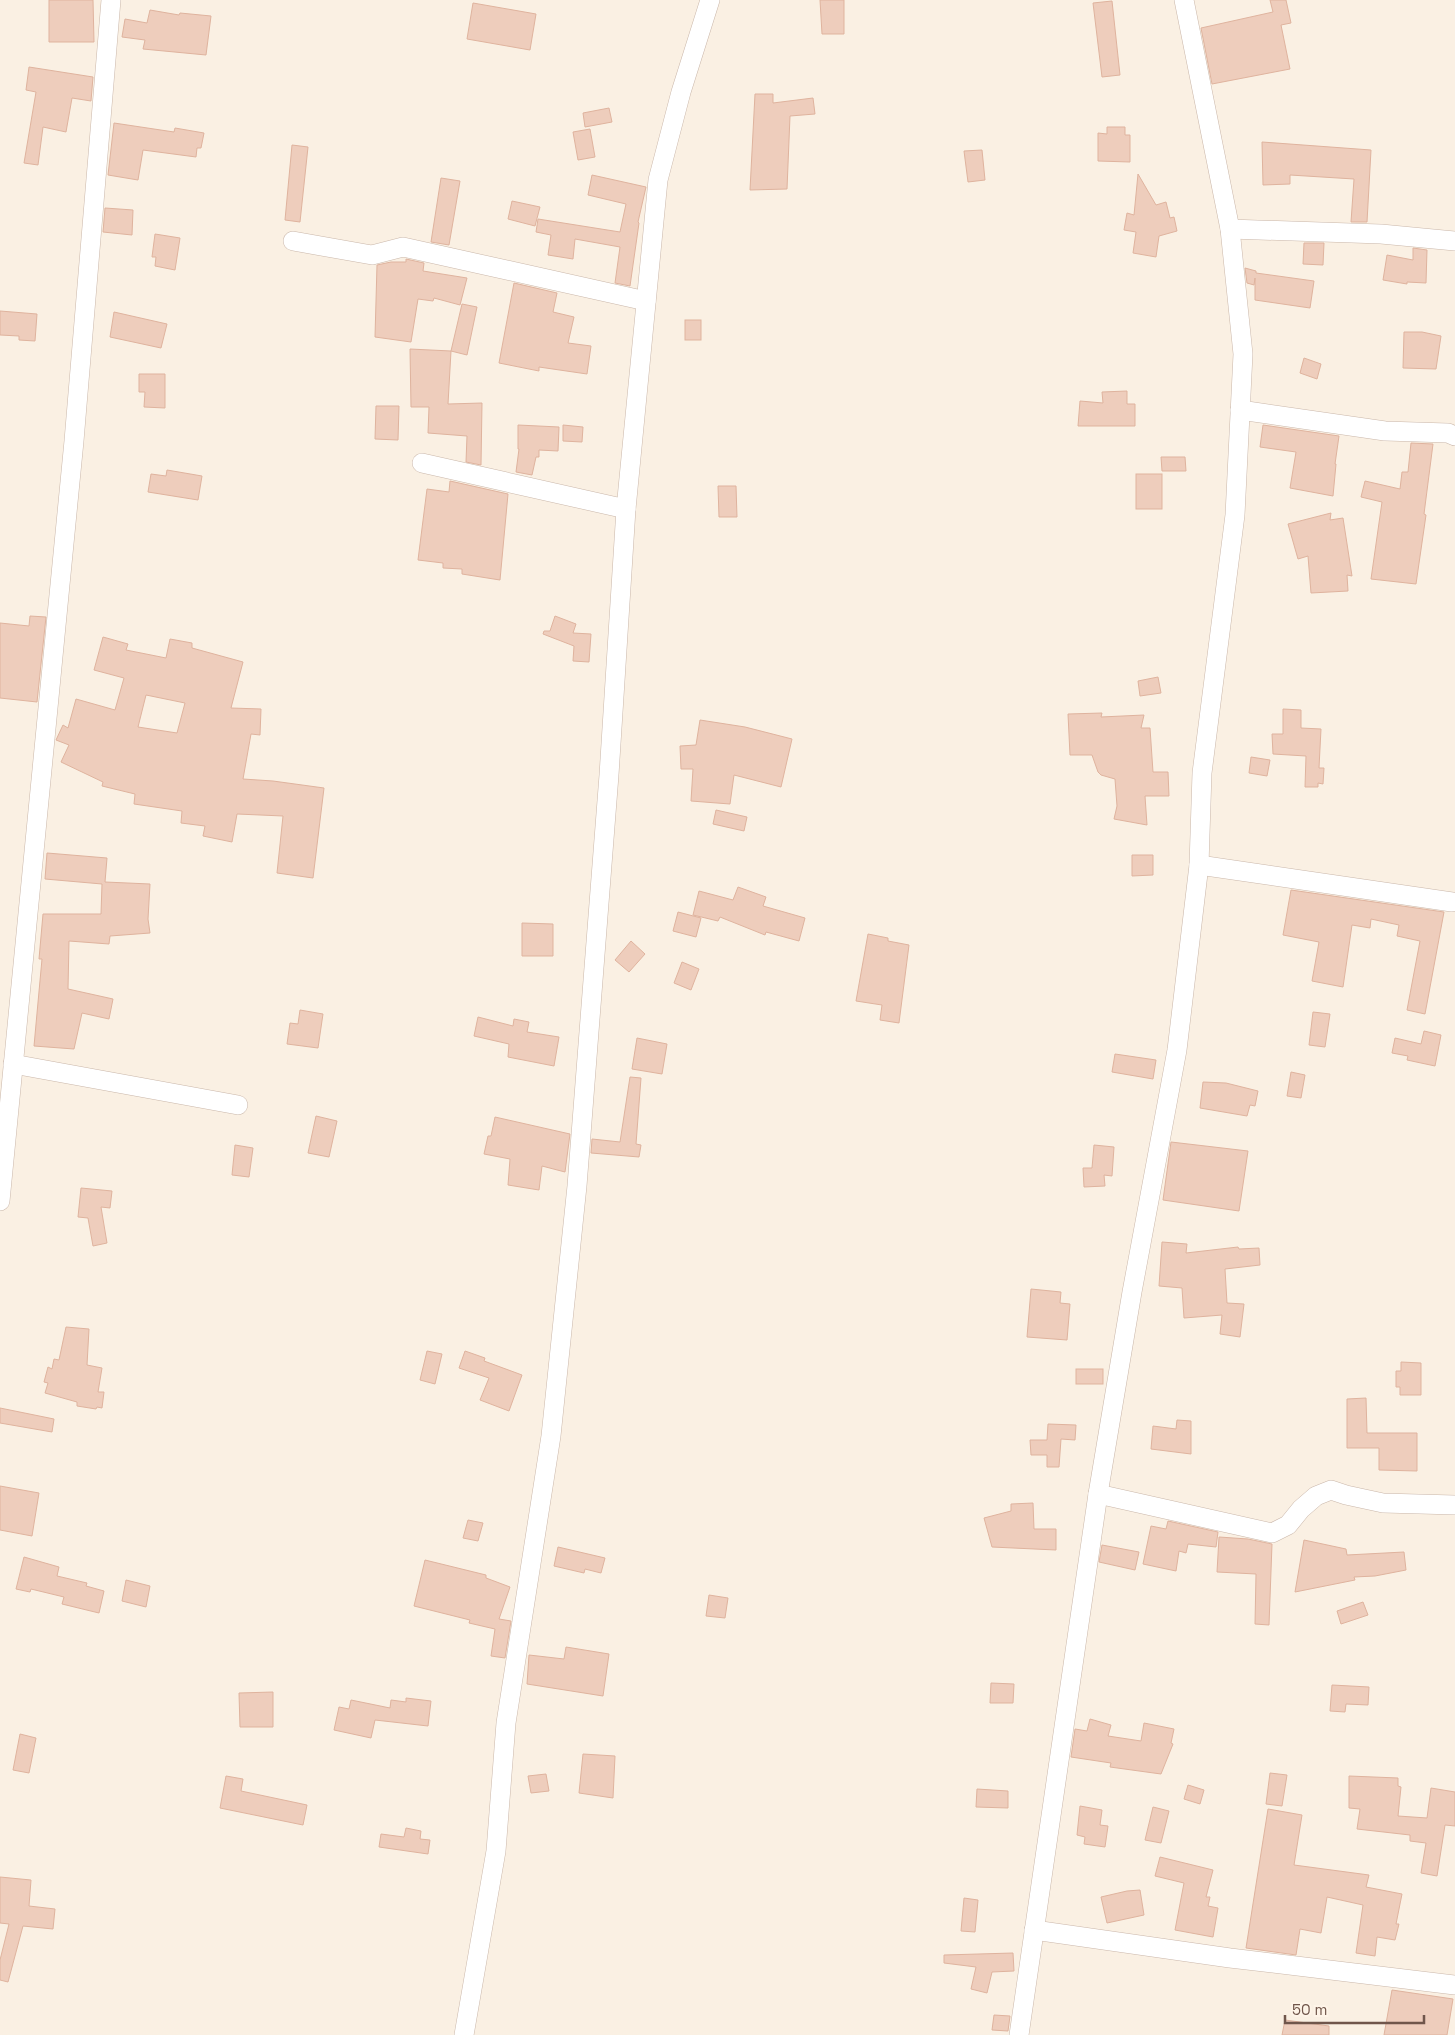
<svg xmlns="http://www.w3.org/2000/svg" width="1455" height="2035" viewBox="0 0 1455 2035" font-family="'Space Grotesk',sans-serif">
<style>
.building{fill:#eecdbc;stroke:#dfb39e;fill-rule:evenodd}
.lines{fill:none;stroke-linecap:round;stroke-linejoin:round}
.minor-casing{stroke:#cab7aa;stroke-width:20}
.minor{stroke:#fff;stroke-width:19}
</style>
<rect width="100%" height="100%" fill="#faf0e3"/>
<g class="building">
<polygon points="49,0 93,0 94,42 49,42"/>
<polygon points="820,0 844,0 844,34 822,34"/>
<polygon points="1270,0 1286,0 1291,23 1281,25 1290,69 1212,84 1201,28 1273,12"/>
<polygon points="1112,1 1120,75 1102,77 1093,3"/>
<polygon points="473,3 536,14 530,50 467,39"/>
<polygon points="150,10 179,15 180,13 211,16 206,55 143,49 145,40 122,37 125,19 147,23"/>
<polygon points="29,67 93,77 91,101 72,98 66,132 43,127 38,165 24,163 36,92 26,90"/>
<polygon points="755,94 773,94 773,103 813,98 815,114 790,116 787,189 750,190"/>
<polygon points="609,108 612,122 585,127 583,113"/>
<polygon points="114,123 174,132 175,128 204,133 201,148 197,148 196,157 143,150 138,180 108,175"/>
<polygon points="1107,127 1125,127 1125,135 1130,135 1130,162 1098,161 1098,133 1107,134"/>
<polygon points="590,129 595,157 578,160 573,132"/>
<polygon points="1262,142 1371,150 1367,222 1351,222 1354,179 1290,175 1290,184 1263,185"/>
<polygon points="292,145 308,147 300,222 285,220"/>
<polygon points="982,150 985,180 968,182 964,151"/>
<polygon points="1138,174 1156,205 1166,202 1170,218 1174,217 1177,231 1159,236 1156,257 1133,253 1136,232 1124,230 1127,213 1134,215"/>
<polygon points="592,175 646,187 638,222 639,223 630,286 615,283 620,247 575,239 573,259 548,255 551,235 536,232 538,219 620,232 626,204 588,195"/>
<polygon points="441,178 460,181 449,245 431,242"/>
<polygon points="512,201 540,207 535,226 508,219"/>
<polygon points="105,208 133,210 132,235 103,232"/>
<polygon points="155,234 180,238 175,270 155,266 156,257 152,257"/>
<polygon points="1304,243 1324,243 1323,265 1303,264"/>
<polygon points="1413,248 1427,250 1426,283 1407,282 1407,284 1383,280 1387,255 1413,260"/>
<polygon points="406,259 424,263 423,271 467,278 460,305 434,298 433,301 418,299 411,342 375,337 377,265 391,262 406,262"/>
<polygon points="1245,268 1256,271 1256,273 1314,281 1310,308 1255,300 1255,278 1254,285 1247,283"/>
<polygon points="514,283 557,293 553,312 574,317 568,343 591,346 587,374 539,367 539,371 499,363"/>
<polygon points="462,304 477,307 467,355 451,351"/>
<polygon points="0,311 37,314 35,341 19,340 19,336 0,335"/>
<polygon points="114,312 167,324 161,348 110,337"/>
<rect x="685" y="320" width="16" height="20"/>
<polygon points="1404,332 1422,332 1441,336 1436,369 1403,368"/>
<polygon points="410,349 451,351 448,404 482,403 481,465 466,462 467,436 428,433 429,407 411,407"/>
<polygon points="1304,358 1321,364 1317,379 1300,373"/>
<polygon points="139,374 165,374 165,408 144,407 145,392 139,392"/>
<polygon points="1127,391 1127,404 1135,404 1135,426 1078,426 1080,401 1103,403 1102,392"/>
<polygon points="376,406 399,406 398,440 375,439"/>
<polygon points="518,425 559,427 558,451 539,450 539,457 536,457 532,475 516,472 519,449 518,449"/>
<polygon points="563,425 583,427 582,442 563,441"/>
<polygon points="1263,425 1339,436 1335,464 1336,464 1333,496 1290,488 1296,452 1260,447"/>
<polygon points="1411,443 1433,444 1424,514 1426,515 1416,584 1371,579 1382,502 1361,497 1365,481 1400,489 1402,472 1408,472"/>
<polygon points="1161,457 1185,457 1186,471 1162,471"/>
<polygon points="167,470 202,476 198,500 148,492 151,474 166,476"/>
<rect x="1136" y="474" width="26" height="35"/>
<polygon points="450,481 508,494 500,580 462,574 462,569 443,568 443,563 418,560 427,489 449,492"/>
<polygon points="718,486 736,486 737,517 719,517"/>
<polygon points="1331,513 1330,520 1343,518 1352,576 1347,575 1348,591 1311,593 1308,556 1298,559 1288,524"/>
<polygon points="30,616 46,617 37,702 0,698 0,623 29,626"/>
<polygon points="555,616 576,624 573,633 591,634 589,662 573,661 574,646 543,634 544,631 550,631"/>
<path d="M103,637l25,7 -2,6 40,8 4,-19 22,4v5l51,14 -12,46 30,1 -1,26 -9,-1 -8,45 30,2 51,7 -11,90 -36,-5 6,-57 -46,-2 -5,28 -29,-6 2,-10 -24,-3 1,-12 -48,-7 1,-10 -33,-8 1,-4 -42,-20 8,-17 -13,-5 7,-15 5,3 8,-29 39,11 9,-32 -30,-8zM146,695l39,8 -8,30 -39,-6z"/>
<polygon points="1158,677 1161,693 1140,696 1138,681"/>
<polygon points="1283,709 1301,710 1301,728 1321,729 1319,768 1324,768 1323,784 1318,783 1318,787 1305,787 1306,756 1273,754 1272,734 1283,734"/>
<polygon points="1102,713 1101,717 1144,715 1141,728 1150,728 1153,772 1168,772 1169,796 1145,796 1147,825 1114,819 1117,806 1115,779 1101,775 1098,772 1092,755 1070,755 1068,714"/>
<polygon points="700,720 745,727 792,739 781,787 734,775 730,804 691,801 693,769 681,769 680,746 696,745"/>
<polygon points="1251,757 1270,760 1267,776 1249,773"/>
<polygon points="716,810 747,817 744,831 713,824"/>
<polygon points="47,853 107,858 105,882 150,884 148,919 150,933 110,936 109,944 69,941 68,989 113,999 109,1019 82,1013 74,1049 34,1046 42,959 39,959 43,914 101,914 102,884 45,879"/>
<polygon points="1132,855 1153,855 1153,875 1132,876"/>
<polygon points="738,887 766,897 763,906 805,918 799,941 766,932 765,935 720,917 718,921 693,915 699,891 733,900"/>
<polygon points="1291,890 1444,912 1425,1014 1407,1010 1420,941 1397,936 1399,925 1371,919 1370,928 1352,925 1343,987 1312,981 1319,942 1283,935"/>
<polygon points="678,912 701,918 696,937 673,931"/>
<polygon points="522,923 553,924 553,956 522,956"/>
<polygon points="868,934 888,938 888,941 909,945 899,1023 880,1020 882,1005 856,1001"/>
<polygon points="631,941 645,954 629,972 615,960"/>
<polygon points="682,962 699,969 691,990 674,983"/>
<polygon points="300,1010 323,1014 318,1048 287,1044 290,1023 298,1024"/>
<polygon points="1313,1012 1330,1014 1325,1047 1309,1045"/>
<polygon points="478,1017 513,1026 514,1019 529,1022 527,1032 559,1037 554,1066 508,1057 509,1044 474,1036"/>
<polygon points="1424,1031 1441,1035 1435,1066 1407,1060 1408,1056 1392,1053 1395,1038 1421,1044"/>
<polygon points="637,1038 667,1044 662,1074 632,1069"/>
<polygon points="1115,1054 1156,1060 1153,1079 1112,1072"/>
<polygon points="1291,1072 1305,1075 1301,1098 1287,1096"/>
<polygon points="630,1077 641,1078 636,1144 641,1145 639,1157 591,1153 592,1139 620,1142"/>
<polygon points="1203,1082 1226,1083 1258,1091 1255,1106 1250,1105 1247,1116 1200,1108"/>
<polygon points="316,1116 337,1121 329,1157 308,1153"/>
<polygon points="495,1117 570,1134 565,1172 542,1166 539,1190 508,1185 510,1159 484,1154 488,1136 491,1136"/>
<polygon points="1171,1142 1248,1151 1239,1211 1163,1200"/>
<polygon points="235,1145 253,1148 249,1177 232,1175"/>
<polygon points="1094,1145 1114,1147 1112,1176 1104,1175 1105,1186 1084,1187 1083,1168 1092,1168"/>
<polygon points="81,1188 112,1191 110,1208 101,1207 107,1243 93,1246 88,1218 78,1217"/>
<polygon points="1162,1242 1187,1244 1186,1253 1238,1247 1239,1249 1259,1248 1260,1265 1225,1269 1227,1303 1244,1304 1240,1337 1220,1334 1222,1315 1184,1318 1182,1288 1159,1286"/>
<polygon points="1031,1289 1061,1292 1060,1303 1070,1304 1067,1340 1027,1337"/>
<polygon points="66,1327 89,1329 87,1365 102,1368 98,1392 104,1392 102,1408 97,1407 96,1409 77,1406 77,1402 45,1393 48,1383 44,1382 48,1367 52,1369 54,1359 59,1360"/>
<polygon points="427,1351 442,1354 435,1384 420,1380"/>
<polygon points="465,1351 485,1358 484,1361 522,1375 509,1411 480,1400 489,1378 459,1368"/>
<polygon points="1401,1362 1421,1363 1421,1395 1400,1395 1400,1387 1396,1387 1396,1371 1401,1371"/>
<rect x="1076" y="1369" width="27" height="15"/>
<polygon points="1366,1398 1367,1433 1417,1433 1417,1471 1379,1470 1379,1448 1347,1448 1347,1399"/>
<polygon points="0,1408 54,1419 52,1432 0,1423"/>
<polygon points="1177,1420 1191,1421 1191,1454 1151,1449 1153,1426 1176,1429"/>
<polygon points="1048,1424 1076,1425 1075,1440 1061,1439 1059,1467 1047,1467 1047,1455 1031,1455 1030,1440 1047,1440"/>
<polygon points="0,1486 39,1493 32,1536 0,1530"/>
<polygon points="1033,1503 1034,1529 1056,1529 1056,1550 992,1547 984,1518 1011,1511 1011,1504"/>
<polygon points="468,1520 483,1523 478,1541 463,1538"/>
<polygon points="1168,1521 1218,1532 1216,1547 1188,1544 1186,1553 1179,1551 1176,1571 1143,1564 1151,1526 1166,1529"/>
<polygon points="1219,1537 1248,1539 1272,1544 1269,1625 1255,1624 1256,1574 1217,1572"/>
<polygon points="1304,1540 1346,1549 1347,1555 1404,1552 1406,1570 1375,1576 1354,1577 1355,1580 1295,1592"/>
<polygon points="1102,1545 1139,1552 1135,1570 1099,1562"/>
<polygon points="558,1547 605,1558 601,1573 585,1569 584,1573 554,1566"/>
<polygon points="24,1557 59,1567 57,1576 87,1583 86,1586 104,1591 99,1613 62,1604 64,1597 31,1589 30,1592 16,1589"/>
<polygon points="425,1560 486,1575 486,1578 510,1587 499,1619 511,1621 505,1658 491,1656 495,1629 469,1623 470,1620 414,1606"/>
<polygon points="126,1580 150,1586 146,1607 122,1601"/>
<polygon points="709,1595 728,1598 725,1618 706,1616"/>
<polygon points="1363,1602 1368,1615 1341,1624 1337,1611"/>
<polygon points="566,1647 609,1654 603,1696 527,1684 529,1655 564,1659"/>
<polygon points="991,1683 1014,1684 1013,1703 990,1703"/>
<polygon points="1332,1685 1369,1687 1368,1705 1346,1704 1345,1712 1330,1711"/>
<polygon points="273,1692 273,1727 240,1727 239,1693"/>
<polygon points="406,1698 431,1701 428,1726 375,1720 371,1738 334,1730 339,1707 349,1709 351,1700 390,1708 391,1700 406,1702"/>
<polygon points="1090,1719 1111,1725 1108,1736 1141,1741 1144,1723 1174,1729 1171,1743 1173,1744 1161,1774 1110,1767 1111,1763 1071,1757 1075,1729 1087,1731"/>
<polygon points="20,1734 36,1738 29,1773 13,1770"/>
<polygon points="583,1754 615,1756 613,1798 579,1793"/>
<polygon points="1270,1773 1287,1775 1282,1806 1266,1804"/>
<polygon points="546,1774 549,1791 531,1793 528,1776"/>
<polygon points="226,1776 243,1779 241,1791 307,1805 303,1825 220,1808"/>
<polygon points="1349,1776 1398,1778 1398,1786 1401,1787 1398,1816 1427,1818 1431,1788 1455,1792 1455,1826 1445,1825 1437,1876 1421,1873 1426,1843 1410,1841 1410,1835 1357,1829 1360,1809 1349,1808"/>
<polygon points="1188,1785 1204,1790 1200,1804 1184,1799"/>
<polygon points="977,1789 1008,1791 1008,1808 976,1807"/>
<polygon points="1080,1806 1102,1810 1100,1825 1108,1826 1105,1847 1084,1844 1085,1837 1077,1835"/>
<polygon points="1153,1807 1169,1811 1161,1843 1145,1840"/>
<polygon points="1268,1809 1302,1815 1294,1865 1369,1875 1366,1887 1402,1894 1396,1924 1399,1924 1395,1940 1377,1937 1375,1956 1356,1953 1363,1905 1327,1897 1321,1933 1300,1929 1296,1955 1246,1948"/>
<polygon points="406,1828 421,1831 420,1839 430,1840 428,1854 379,1847 381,1834 404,1837"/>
<polygon points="1160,1857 1213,1870 1206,1897 1210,1897 1208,1906 1218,1908 1213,1937 1175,1930 1184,1883 1155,1876"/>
<polygon points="0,1877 31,1880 29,1906 55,1909 53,1929 23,1926 8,1982 0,1980 0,1960 9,1924 0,1923"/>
<polygon points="1140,1890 1144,1915 1107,1923 1101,1897 1127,1891"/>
<polygon points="964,1898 978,1900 975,1932 961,1931"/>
<polygon points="1013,1953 1014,1971 992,1972 987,1993 971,1989 976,1967 944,1963 944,1955"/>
<polygon points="1392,1990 1453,1999 1447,2035 1384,2035"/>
<polygon points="994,2015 1010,2016 1008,2031 992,2030"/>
<polygon points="1285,2020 1329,2026 1329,2035 1282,2035"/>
</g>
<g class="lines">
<defs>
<g id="minor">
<polyline points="1230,229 1381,234 1455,241"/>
<polyline points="293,241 372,255 403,247 646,301"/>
<polyline points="1240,410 1385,431 1448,433 1455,436"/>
<polyline points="422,463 626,509"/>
<polyline points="1199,865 1452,902"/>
<polyline points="13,1064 238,1105"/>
<polyline points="0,1201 74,441 111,0"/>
<polyline points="1098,1494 1272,1533 1288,1525 1301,1509 1316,1496 1331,1490 1346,1495 1383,1503 1455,1505"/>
<polyline points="1034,1930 1230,1958 1455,1985"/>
<polyline points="464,2035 496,1851 506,1723 551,1436 577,1186 609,775 626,509 658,180 681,92 710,0"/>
<polyline points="1019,2035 1098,1494 1132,1292 1177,1050 1199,865 1202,773 1235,515 1243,354 1230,229 1184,0"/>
</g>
</defs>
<use href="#minor" class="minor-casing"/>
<use href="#minor" class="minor"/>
</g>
<path d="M1285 2015v8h139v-8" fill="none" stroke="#70564b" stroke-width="2.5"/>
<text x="1292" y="2015" font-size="15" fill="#70564b" stroke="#fef4e8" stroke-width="4" paint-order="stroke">50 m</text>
</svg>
